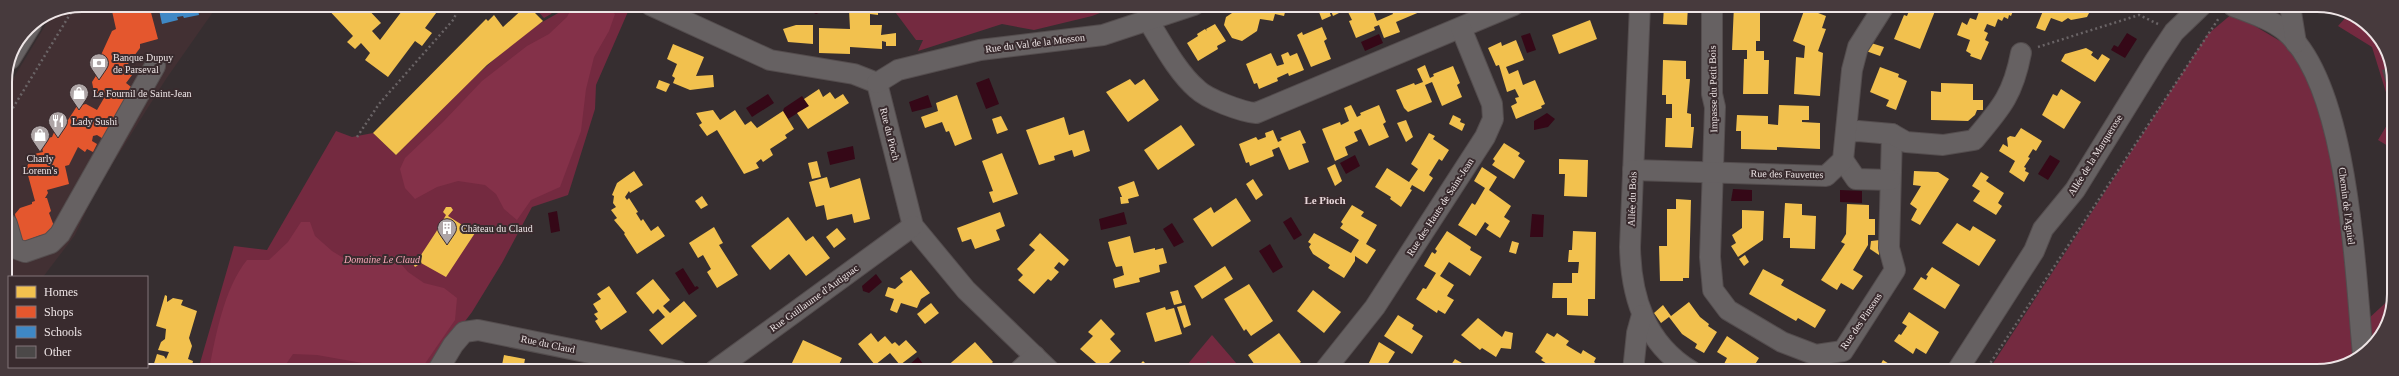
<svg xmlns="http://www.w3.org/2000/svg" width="2399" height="376" viewBox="0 0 2399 376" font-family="Georgia,serif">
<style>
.built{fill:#423033}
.green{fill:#742a40}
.forest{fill:#843149}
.water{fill:#350817}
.homes{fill:#f2c14e}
.shops{fill:#e4572e}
.schools{fill:#3f88c5}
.building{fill:#4b4848}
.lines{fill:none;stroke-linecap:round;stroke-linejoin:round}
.minor-casing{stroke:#544d4e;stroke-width:22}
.path{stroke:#6a6466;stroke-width:2.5;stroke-dasharray:2 3;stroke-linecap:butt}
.minor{stroke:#666162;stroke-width:20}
.labels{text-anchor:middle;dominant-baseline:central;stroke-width:4;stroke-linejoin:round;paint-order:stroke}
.street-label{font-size:10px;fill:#eee5e6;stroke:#392b2e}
.poi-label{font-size:10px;fill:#eee5e6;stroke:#392b2e;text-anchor:start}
.park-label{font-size:10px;font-style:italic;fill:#f5a6b6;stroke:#392b2e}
.neighbourhood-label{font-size:11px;font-weight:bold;fill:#e7d5d8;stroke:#392b2e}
.rim{fill:none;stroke:#eee5e6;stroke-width:2}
</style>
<rect width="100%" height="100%" fill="#362e30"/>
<polygon class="built" points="82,5 213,5 213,12 166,79 96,190 75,235 43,277 9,277 7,293 5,92 54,11"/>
<g class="green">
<polygon points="532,5 557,5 551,14 544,18"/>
<polygon points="565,5 627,5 630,7 596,85 595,109 568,195 532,207 502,263 472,312 428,370 315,369 198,370 234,246 267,250 336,131 352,137 373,133 396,155 461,89 507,48 537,25 560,12"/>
<polygon points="890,5 1121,5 1092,16 1034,30 1002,24 918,51 923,40 916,40"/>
<polygon points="2233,13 2285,44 2303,67 2330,136 2339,183 2355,356 2317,371 1988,371 2208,34"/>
<polygon points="2348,15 2368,24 2392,67 2393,115 2372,47 2338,26"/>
<polygon points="2393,115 2393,149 2378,140"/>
<polygon points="2393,296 2393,303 2368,352 2367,320"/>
<polygon points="1212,335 1243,371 1182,371"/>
</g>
<g class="forest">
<polygon points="573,5 603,5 615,14 609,31 594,57 586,89 581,131 560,187 531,200 517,220 504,209 496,194 485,185 458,181 437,187 415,199 405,188 400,169 405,158 443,122 482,81 527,46 549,34 567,17"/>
<path d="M301,222h9l5,14 17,15 13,8 28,-4 21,1 14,16 16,11 20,5 13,10 -2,22 -31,45 -28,4 -79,-14 -24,-1 -11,16h-73c7,-36 15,-81 38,-110h22l19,-18z"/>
</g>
<g class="water">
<polygon points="812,5 843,5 843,11 839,12 829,9 816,14 812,12"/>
<polygon points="1530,33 1536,50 1527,53 1521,36"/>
<polygon points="2127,33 2137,39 2125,58 2111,50 2114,45 2118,47"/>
<polygon points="1379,34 1383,43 1365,51 1361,42"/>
<polygon points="989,78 999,104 986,109 976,83"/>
<polygon points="768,94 774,103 752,117 746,108"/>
<polygon points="928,95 932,107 912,112 909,102"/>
<polygon points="802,96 809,106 788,119 783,111 784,108"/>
<polygon points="1547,113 1555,119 1548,127 1534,130 1534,121"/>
<polygon points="853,146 855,159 830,165 827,152"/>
<polygon points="1355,155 1360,166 1346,174 1340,163"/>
<polygon points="2050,155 2060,161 2048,180 2038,174"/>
<polygon points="1733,189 1752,190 1752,201 1731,201"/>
<polygon points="1840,190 1862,191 1862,203 1840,202"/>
<polygon points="557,211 560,231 551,233 548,213"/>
<polygon points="1124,212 1127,224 1101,230 1099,219"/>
<polygon points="1532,214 1544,215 1543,237 1530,237"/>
<polygon points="1291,217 1302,235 1294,240 1283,222"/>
<polygon points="1172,223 1184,242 1174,247 1163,229"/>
<polygon points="1270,244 1283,267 1273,273 1259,251"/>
<polygon points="683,268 695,287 697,286 699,288 689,295 675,273"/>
<polygon points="876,274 882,282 869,293 863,291 862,286"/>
<polygon points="918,357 928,371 911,371 908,366"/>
</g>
<g class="homes">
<polygon points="324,5 364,5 381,23 372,31 380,40 405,7 401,5 442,5 425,28 432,33 422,46 415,41 388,77 365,60 370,53 361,43 355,49 347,42 353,36"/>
<polygon points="527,5 543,21 487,65 396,155 373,133 486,19 488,21 494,15 503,27"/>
<polygon points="859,5 878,5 878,15 870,14 870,25 882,25 881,35 896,33 896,46 886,46 886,42 882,41 882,49 850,47 850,54 819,53 819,28 850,29 849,9 860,8"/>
<polygon points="1244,5 1287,5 1284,16 1275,14 1273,21 1260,19 1257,31 1242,41 1232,38 1224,25 1226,17"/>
<polygon points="1339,5 1341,12 1333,16 1330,8"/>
<polygon points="1353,5 1371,5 1377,21 1393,14 1389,5 1420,5 1422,11 1396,22 1400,32 1384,38 1379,25 1374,27 1375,30 1356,38 1349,21 1352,20 1348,12 1354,9"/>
<polygon points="1664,5 1688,5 1687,25 1663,24"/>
<polygon points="1734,5 1760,5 1760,41 1756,41 1756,51 1764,51 1764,60 1769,60 1768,94 1743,94 1744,59 1747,59 1747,50 1732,50"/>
<polygon points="1911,6 1937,6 1920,49 1894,39 1904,15 1907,16"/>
<polygon points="1994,6 2015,6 2011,16 2009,15 2008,19 2004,17 2002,21 1998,19 1995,27 1987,24 1984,31 1988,33 1985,40 1989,42 1981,60 1970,56 1971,54 1966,51 1970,40 1957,35 1962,22 1967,25 1970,18 1976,20 1980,9 1991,13"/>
<polygon points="2045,6 2087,6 2092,7 2087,17 2071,20 2068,18 2062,22 2051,18 2045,31 2036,28"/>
<polygon points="1328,8 1331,16 1322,20 1319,12"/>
<polygon points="1805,8 1826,16 1822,28 1826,29 1818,51 1823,53 1820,96 1794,94 1796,57 1804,58 1805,46 1793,41"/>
<polygon points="1590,20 1597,39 1559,54 1552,35"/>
<polygon points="1215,24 1226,41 1217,46 1218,49 1198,61 1187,43 1198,36 1197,34 1205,29 1207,31 1206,29"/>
<polygon points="796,25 813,25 813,44 788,42 783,29"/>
<polygon points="1322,27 1327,39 1324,41 1331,59 1311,67 1297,35 1302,32 1303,35"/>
<polygon points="1516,40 1524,60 1506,67 1509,74 1518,70 1523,85 1535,80 1545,104 1541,106 1542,108 1516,119 1511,106 1517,103 1515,98 1519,97 1515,89 1507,92 1499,65 1496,66 1488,48 1501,42 1502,46"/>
<polygon points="1871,43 1884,47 1880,56 1866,51"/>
<polygon points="673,44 704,57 696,76 713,75 714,87 690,90 673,83 675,78 672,76 677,64 667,59"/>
<polygon points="2086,48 2093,52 2091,55 2098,60 2102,54 2110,59 2095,82 2061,61 2065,54"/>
<polygon points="1288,52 1290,56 1297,53 1304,70 1289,76 1288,73 1277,78 1278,81 1259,89 1257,83 1254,84 1246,64 1271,53 1277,66 1284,64 1281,55"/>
<polygon points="1663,60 1686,61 1686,79 1690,79 1687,113 1691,114 1691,127 1694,127 1692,148 1665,147 1666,118 1672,118 1672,104 1666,104 1666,95 1662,95"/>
<polygon points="1425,65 1430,78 1434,76 1433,74 1453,66 1460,83 1457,85 1462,97 1442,106 1432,82 1425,85 1432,102 1408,112 1404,108 1396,90 1414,83 1415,85 1423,82 1417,69"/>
<polygon points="1880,67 1899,74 1898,77 1907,81 1896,110 1886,106 1889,100 1870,92"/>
<polygon points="1130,79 1135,85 1144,79 1159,100 1128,122 1106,92"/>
<polygon points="659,80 670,84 666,92 656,88"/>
<polygon points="1941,83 1973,84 1973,100 1983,100 1983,110 1977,110 1975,115 1968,121 1931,120 1931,91 1941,92"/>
<polygon points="819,89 823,97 830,92 835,99 843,94 849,103 808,129 797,113 809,106 804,99"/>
<polygon points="2061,89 2081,102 2064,129 2042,115 2053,94 2057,96"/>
<polygon points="957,95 972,139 955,146 949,131 946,132 942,122 925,128 921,117 938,111 936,103"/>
<polygon points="1351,105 1357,117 1361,115 1360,113 1379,105 1386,122 1383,124 1389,137 1369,146 1361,129 1354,132 1358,141 1345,147 1348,155 1335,161 1322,129 1340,122 1341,125 1349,121 1344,108"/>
<polygon points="1779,105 1809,106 1809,120 1802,120 1802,122 1820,123 1820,149 1777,147 1777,150 1741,149 1741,131 1736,131 1737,115 1768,116 1768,124 1778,125"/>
<polygon points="713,110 720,120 735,110 745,125 751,121 757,128 783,111 794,129 785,135 787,138 770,149 773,155 763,162 761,159 756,163 759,168 744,174 717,130 707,136 699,125 702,123 696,113"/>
<polygon points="1453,115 1461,119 1460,122 1465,124 1462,131 1449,124"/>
<polygon points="1001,116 1008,130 997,134 992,119"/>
<polygon points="1064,117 1069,135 1084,130 1090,151 1074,157 1072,150 1054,156 1055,160 1039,165 1026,130"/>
<polygon points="1406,120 1413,137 1406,142 1397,123"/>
<polygon points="1181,125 1195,145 1158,170 1144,150"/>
<polygon points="2021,128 2042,141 2036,151 2033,149 2028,157 2030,158 2024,167 2026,168 2025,171 2029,173 2024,182 2009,172 2015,161 1999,151 2003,144 2008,147 2007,138 2010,136 2015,137"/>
<polygon points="1273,130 1278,142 1282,140 1280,138 1300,130 1306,143 1302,144 1309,162 1289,170 1279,147 1272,150 1274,156 1250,166 1249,162 1246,163 1239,144 1256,137 1258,140 1266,137 1265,133"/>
<polygon points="1429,133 1435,136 1433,139 1449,150 1442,161 1439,159 1429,175 1433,178 1424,192 1412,185 1410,189 1412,190 1401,207 1390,199 1391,197 1375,187 1387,168 1409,182 1418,169 1411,164"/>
<polygon points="1504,143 1520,153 1518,156 1525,161 1514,179 1492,165 1495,161 1493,159"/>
<polygon points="1002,153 1018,194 993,203 989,192 993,191 982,161"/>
<polygon points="1559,159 1588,160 1587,197 1564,196 1565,174 1559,174"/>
<polygon points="817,161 821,177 812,179 808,163"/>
<polygon points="1335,164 1342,181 1335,186 1327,168"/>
<polygon points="1482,167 1497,177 1489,190 1511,206 1504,217 1510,221 1500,238 1486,229 1489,225 1485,222 1476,236 1458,225 1472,203 1475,205 1485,188 1474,181"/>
<polygon points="634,171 643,185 630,193 629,191 625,197 627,200 629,198 638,212 636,213 641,221 643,219 651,231 658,226 665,236 637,254 624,234 625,233 614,220 617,218 611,210 616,207 613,203 614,196 612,195 617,183"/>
<polygon points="1914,171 1938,172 1949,179 1920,225 1911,220 1917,209 1910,204 1921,186 1913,185"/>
<polygon points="1981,172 1989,177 1986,181 2004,193 1998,203 2002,206 1996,215 1973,201 1980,191 1972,186"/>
<polygon points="827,177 830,188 860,178 870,219 854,223 852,214 827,220 824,205 816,207 809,182"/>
<polygon points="1253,179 1263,195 1256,200 1246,184"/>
<polygon points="1134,181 1139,196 1128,199 1129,203 1121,204 1120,197 1128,196 1122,197 1118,187"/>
<polygon points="702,196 708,205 701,209 695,201"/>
<polygon points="1236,198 1251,221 1212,247 1193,219 1211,207 1214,213"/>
<polygon points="1676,199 1691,200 1689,278 1683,278 1683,281 1660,281 1659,246 1667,246 1667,209 1676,209"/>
<polygon points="1785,203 1802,204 1802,215 1816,216 1815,249 1790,248 1790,238 1783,238"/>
<polygon points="1847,204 1869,205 1869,219 1875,219 1875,235 1868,235 1868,245 1853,270 1863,276 1853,290 1841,283 1837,290 1821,280 1845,244 1841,242 1846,234"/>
<polygon points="1352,205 1364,212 1361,216 1377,225 1366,244 1376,250 1367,264 1355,256 1355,261 1344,278 1328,268 1330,265 1313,254 1309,247 1311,244 1308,242 1314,233 1351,253 1359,240 1340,228 1343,224 1341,222"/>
<polygon points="446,207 451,207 453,210 448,216 475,233 446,277 421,263 415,267 412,262 414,258 419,258 436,232 446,215 443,212"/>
<polygon points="1742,210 1764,211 1763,240 1738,257 1731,246 1736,243 1732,235 1742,228"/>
<polygon points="1000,212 1005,226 996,230 1000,240 975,249 971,239 962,242 957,228"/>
<polygon points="788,217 806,241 813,236 830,258 806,276 789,254 770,270 751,246"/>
<polygon points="1957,223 1970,231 1973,226 1996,240 1979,266 1942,243"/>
<polygon points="714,227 723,243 719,245 738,275 717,288 707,272 711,269 703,255 698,258 689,243"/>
<polygon points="837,228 846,239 834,248 826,237"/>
<polygon points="1447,231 1471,247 1470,250 1482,257 1470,276 1449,262 1444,270 1440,276 1454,285 1447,296 1454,300 1445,314 1438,310 1437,313 1416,299 1423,288 1426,289 1436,273 1424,266 1432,252 1435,254 1437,251 1435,249"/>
<polygon points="1573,231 1596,232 1595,299 1588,299 1588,316 1567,315 1567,298 1552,298 1553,283 1572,283 1572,273 1578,273 1579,262 1568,262 1569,250 1572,250"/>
<polygon points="1040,233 1069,260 1064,266 1059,262 1054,268 1059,272 1051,281 1048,279 1034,294 1018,280 1023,275 1017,269 1035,250 1029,245"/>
<polygon points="1130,236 1134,253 1155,248 1155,250 1163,248 1167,263 1159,265 1160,272 1139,278 1140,282 1115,288 1113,279 1124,275 1122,266 1116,267 1113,260 1108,242"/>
<polygon points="1880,240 1879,255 1870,249 1871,241"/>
<polygon points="1512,241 1519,243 1516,254 1509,252"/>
<polygon points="1745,255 1749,262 1744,266 1739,259"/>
<polygon points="1225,266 1233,279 1202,299 1194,286"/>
<polygon points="1932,267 1960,285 1945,309 1913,289 1921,277 1926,280 1928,276 1926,275"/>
<polygon points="1763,269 1784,280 1781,285 1826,310 1815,328 1798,318 1796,321 1749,294"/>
<polygon points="911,270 930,293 921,299 917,308 901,303 897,313 890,310 894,299 885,296 888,287 895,289 903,282 900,278"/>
<polygon points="653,279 670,300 663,306 670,313 684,301 697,316 662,345 649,330 665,317 658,309 653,314 636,293"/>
<polygon points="1249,284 1273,321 1251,336 1246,329 1244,331 1224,299"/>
<polygon points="609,286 627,312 601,330 595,321 598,319 594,314 598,312 593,304 601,299 597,294"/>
<polygon points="1178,290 1182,303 1174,305 1170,292"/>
<polygon points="1313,290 1341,312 1324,333 1297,311"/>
<polygon points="165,295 167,296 167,302 173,298 183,300 181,305 197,311 189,338 192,346 188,359 193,361 191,370 152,370 157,354 164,356 166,359 169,352 158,350 161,342 165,339 166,329 156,326"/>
<polygon points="1689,302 1700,317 1709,324 1708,326 1717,332 1704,353 1695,348 1697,344 1682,334 1669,317 1661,323 1654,313 1663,305 1671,316"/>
<polygon points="931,303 939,313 925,324 917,314"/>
<polygon points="1185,305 1191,325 1184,328 1177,307"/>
<polygon points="1165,307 1166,310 1174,308 1182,334 1155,342 1146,313"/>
<polygon points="1909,312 1939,332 1926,354 1916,348 1913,354 1894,341 1899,334 1901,335 1907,326 1902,323"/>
<polygon points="1398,315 1414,325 1412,329 1423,336 1412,354 1384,336"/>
<polygon points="1478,318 1502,337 1505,331 1513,333 1511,349 1501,348 1496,357 1482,348 1480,350 1461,335"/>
<polygon points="1101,319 1115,334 1110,339 1121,351 1103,369 1080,349 1093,336 1088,332"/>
<polygon points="871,333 878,342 885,336 892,344 895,342 899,346 906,340 917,352 900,365 890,353 875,365 858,344"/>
<polygon points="1279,333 1301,362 1288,371 1259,371 1248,355"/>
<polygon points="1547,333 1554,337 1557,333 1569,341 1566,345 1581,354 1583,350 1596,358 1594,362 1600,366 1598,371 1558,371 1541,360 1543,358 1535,352"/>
<polygon points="1727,336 1759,358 1751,371 1737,371 1724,364 1727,358 1717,352"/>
<polygon points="803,340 842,358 836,371 803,371 791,365"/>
<polygon points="975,342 993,362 983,371 947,371 945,368"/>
<polygon points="1379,342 1395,352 1387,365 1393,369 1391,371 1361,371 1363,368 1366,369"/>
<polygon points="504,355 525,359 523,370 501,370"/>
<polygon points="1455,359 1467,366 1473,371 1447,371"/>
<polygon points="1883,360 1900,371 1877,371"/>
<polygon points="1143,361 1153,371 1134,371"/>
</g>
<polygon class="shops" points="138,5 149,5 158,39 140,44 140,48 128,64 135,71 126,83 135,90 105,140 97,135 93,136 92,141 97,144 93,152 87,149 85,152 78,147 69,165 65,166 69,184 47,190 48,193 45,198 47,198 51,211 49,213 57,234 43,237 41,235 20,243 15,214 20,208 32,204 32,202 35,201 26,168 34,154 43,152 42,148 48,138 52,137 60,118 68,120 77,106 86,104 97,110 104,98 94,92 92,82 101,68 96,65 94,60 97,55 101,55 112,31 116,29 112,11"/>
<polygon class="schools" points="158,5 197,5 199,15 184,18 183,16 177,17 178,20 162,24"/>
<g class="building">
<polygon points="2392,67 2393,85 2387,87 2382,70"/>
<polygon points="1208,361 1214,365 1209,371 1200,371"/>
</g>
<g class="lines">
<defs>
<g id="minor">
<polyline points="650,5 770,60 854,74 877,83"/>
<path d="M1640,5l-10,242c1,50 15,96 61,124"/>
<polyline points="1712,5 1712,94 1715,107 1710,257 1713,290 1728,310 1782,342 1816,355 1843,351 1895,270 1889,248 1892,134"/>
<path d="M2233,6c17,7 38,13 52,25 64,54 70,242 78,323"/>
<polyline points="2290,6 2296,43"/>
<path d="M1149,22c13,21 29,51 48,67 10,10 45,23 59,24l258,-108"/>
<polyline points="10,59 31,25"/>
<polyline points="877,83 913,226 966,290 1050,371"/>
<polyline points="877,83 898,70 980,50 1103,35 1194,5"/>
<path d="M1846,133l12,-2 34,3 14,8 37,3 31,-5c27,-32 39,-45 47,-87"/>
<polyline points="1843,160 1856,179 1890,180"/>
<polyline points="1633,170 1826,176 1843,160 1852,70 1858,47 1884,6"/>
<polyline points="7,224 14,248 25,252 51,243 60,234 155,66"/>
<polyline points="438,370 453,345 464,332 478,330 678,371"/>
<polyline points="714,371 913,226"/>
<polyline points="1019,371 1035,356"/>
<polyline points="1324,371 1375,307 1485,137 1493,119 1492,104 1461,28"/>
<polyline points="1633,371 1637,333 1642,315"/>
<polyline points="1957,371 2034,251 2043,229 2075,190 2156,59 2174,32 2201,6"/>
</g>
</defs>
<use href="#minor" class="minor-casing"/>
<g class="path">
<polyline points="2038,47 2139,15 2158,24"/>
<polyline points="5,121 75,6"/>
<polyline points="357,137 379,104 454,19 459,5"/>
<polyline points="6,158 12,161"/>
<polyline points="1985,371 2219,18"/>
</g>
<use href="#minor" class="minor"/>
</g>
<defs>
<symbol id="bank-pin" viewBox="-11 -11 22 30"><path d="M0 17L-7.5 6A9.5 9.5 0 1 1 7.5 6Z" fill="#aea5a6" stroke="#392b2e"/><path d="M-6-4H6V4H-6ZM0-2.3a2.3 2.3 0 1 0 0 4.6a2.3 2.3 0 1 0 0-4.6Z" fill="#fff"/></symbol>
<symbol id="shop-pin" viewBox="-11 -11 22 30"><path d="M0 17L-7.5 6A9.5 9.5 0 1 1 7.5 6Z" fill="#aea5a6" stroke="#392b2e"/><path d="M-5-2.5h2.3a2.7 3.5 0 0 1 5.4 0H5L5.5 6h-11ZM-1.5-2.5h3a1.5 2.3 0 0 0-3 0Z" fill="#fff"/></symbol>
<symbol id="restaurant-pin" viewBox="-11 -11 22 30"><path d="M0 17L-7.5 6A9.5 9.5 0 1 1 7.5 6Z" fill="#aea5a6" stroke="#392b2e"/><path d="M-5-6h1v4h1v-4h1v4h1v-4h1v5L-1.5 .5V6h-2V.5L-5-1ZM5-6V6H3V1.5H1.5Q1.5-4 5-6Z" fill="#fff"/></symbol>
<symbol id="building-pin" viewBox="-11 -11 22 30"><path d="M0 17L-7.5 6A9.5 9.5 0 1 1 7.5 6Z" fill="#aea5a6" stroke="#392b2e"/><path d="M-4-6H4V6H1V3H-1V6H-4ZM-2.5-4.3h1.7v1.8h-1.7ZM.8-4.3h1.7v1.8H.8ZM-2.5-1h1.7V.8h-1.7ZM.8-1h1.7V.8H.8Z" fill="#fff"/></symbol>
</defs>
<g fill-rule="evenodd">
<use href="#bank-pin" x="88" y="52" width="22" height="30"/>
<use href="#shop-pin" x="68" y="82" width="22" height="30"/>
<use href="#restaurant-pin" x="47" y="110" width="22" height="30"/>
<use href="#shop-pin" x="29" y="124" width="22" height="30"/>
<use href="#building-pin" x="436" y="217" width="22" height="30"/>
</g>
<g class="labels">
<g class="street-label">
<text transform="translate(1035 43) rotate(-7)">Rue du Val de la Mosson</text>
<text transform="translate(1713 89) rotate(-91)">Impasse du Petit Bois</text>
<text transform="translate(890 134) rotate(76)">Rue du Pioch</text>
<text transform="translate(2095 155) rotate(-58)">Allée de la Marquerose</text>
<text transform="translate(1787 174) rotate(1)">Rue des Fauvettes</text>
<text transform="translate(1632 199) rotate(-88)">Allée du Bois</text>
<text transform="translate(2347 206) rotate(83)">Chemin de l'Agniel</text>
<text transform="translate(1440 207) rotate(-57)">Rue des Hauts de Saint-Jean</text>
<text transform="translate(814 298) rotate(-36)">Rue Guillaume d'Autignac</text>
<text transform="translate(1861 321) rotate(-56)">Rue des Pinsons</text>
<text transform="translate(548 344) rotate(12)">Rue du Claud</text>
</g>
<g class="poi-label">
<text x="113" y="57">Banque Dupuy<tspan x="113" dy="12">de Parseval</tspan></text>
<text x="93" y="93">Le Fournil de Saint-Jean</text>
<text x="72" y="121">Lady Sushi</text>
<text x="40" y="158" text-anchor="middle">Charly<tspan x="40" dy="12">Lorenn's</tspan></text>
<text x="461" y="228">Château du Claud</text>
</g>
<g class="park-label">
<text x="382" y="259">Domaine Le Claud</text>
</g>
<g class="neighbourhood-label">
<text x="1325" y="200">Le Pioch</text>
</g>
</g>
<path d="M0 0H2399V376H0ZM82 12H2317A70 70 0 0 1 2387 82V294A70 70 0 0 1 2317 364H82A70 70 0 0 1 12 294V82A70 70 0 0 1 82 12Z" fill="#473a3d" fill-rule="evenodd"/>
<path class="rim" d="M82 12H2317A70 70 0 0 1 2387 82V294A70 70 0 0 1 2317 364H82A70 70 0 0 1 12 294V82A70 70 0 0 1 82 12Z"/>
<rect x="8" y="276" width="140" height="92" fill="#392b2e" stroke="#817578"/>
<rect x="16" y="286" width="20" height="12" fill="#f2c14e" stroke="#817578"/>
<text x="44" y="296" font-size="12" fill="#eee5e6">Homes</text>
<rect x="16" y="306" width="20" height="12" fill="#e4572e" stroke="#817578"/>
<text x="44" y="316" font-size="12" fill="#eee5e6">Shops</text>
<rect x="16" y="326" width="20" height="12" fill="#3f88c5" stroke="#817578"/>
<text x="44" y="336" font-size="12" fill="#eee5e6">Schools</text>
<rect x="16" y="346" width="20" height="12" fill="#4b4848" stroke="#817578"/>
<text x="44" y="356" font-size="12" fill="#eee5e6">Other</text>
</svg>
